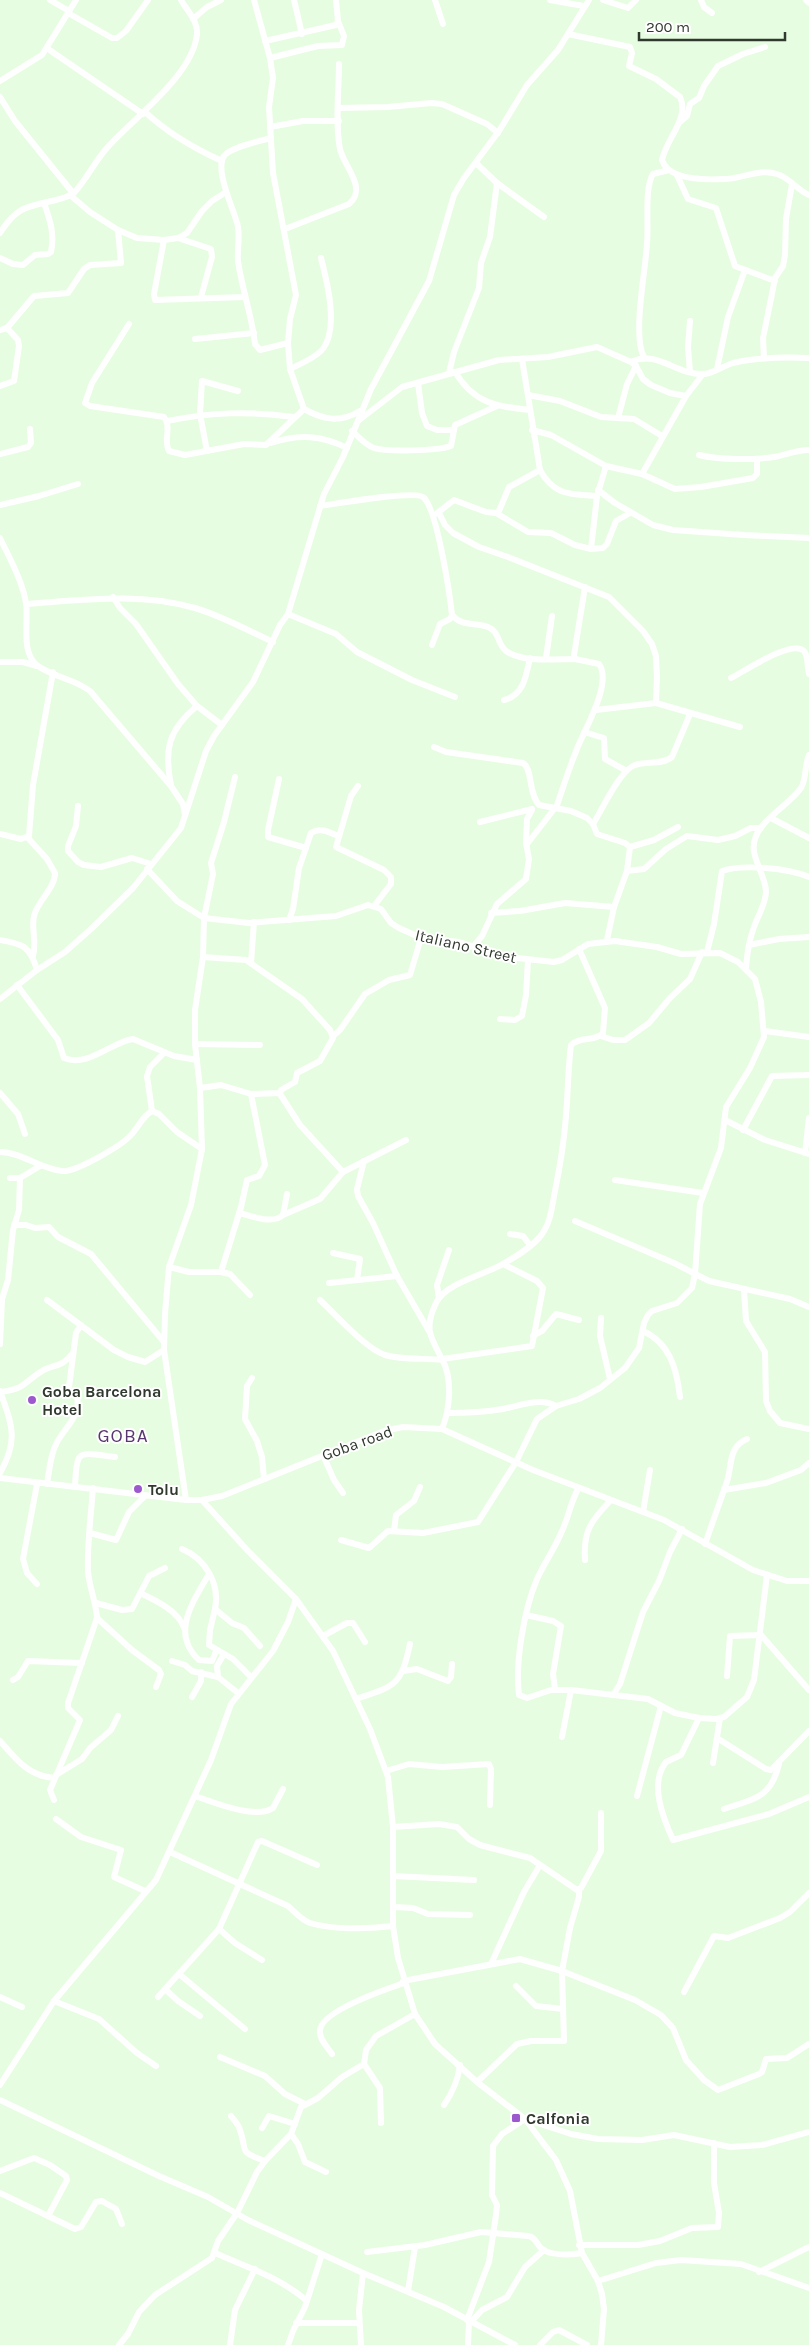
<svg xmlns="http://www.w3.org/2000/svg" width="809" height="2345" viewBox="0 0 809 2345" font-family="Karla,sans-serif">
<style>
.lines{fill:none;stroke-linecap:round;stroke-linejoin:round}
.minor{stroke:#fff;stroke-width:6}
.poi-dot{fill:#9c59ce;stroke:#fff;stroke-width:2}
.labels{text-anchor:middle;dominant-baseline:central;stroke-width:4;stroke-linejoin:round;paint-order:stroke}
.street-label{font-size:16px;fill:#30392e;stroke:#fff}
.poi-label{font-size:16px;font-weight:bold;fill:#30392e;stroke:#fff;text-anchor:start}
.quarter-label{font-size:19px;letter-spacing:1px;fill:#583771;stroke:#fff}
</style>
<rect width="100%" height="100%" fill="#e7fde1"/>
<g class="lines">
<g class="minor">
<polyline points="50,0 69,11"/>
<path d="M254,0l16,58 3,20 -4,29 4,66 23,122 -6,24 -2,24 2,26 14,40c20,11 36,14 56,2"/>
<polyline points="294,0 302,34"/>
<polyline points="435,0 443,24"/>
<polyline points="550,0 584,6"/>
<polyline points="603,0 628,8 636,0"/>
<polyline points="701,0 704,7 712,13"/>
<polyline points="806,0 809,3"/>
<polyline points="68,13 112,38 117,38 126,31 148,0"/>
<polyline points="193,19 207,7 221,0"/>
<path d="M568,34l62,13 2,6 -3,13 27,13 24,18c10,21 -14,42 -18,63 7,21 44,20 62,19 18,0 35,-11 53,-5 13,4 20,16 32,21"/>
<polyline points="265,41 336,25 338,21 336,0"/>
<polyline points="48,49 143,114"/>
<polyline points="270,58 318,46 342,45 344,36 338,21"/>
<polyline points="0,81 42,55 76,0"/>
<polyline points="0,97 15,121 73,193"/>
<polyline points="339,108 388,107 431,103 442,104 487,124 498,133"/>
<path d="M145,112c24,22 48,36 77,49"/>
<polyline points="680,122 687,116 690,104 699,98 704,86 718,66 743,54 765,47"/>
<polyline points="270,127 303,121 339,121"/>
<path d="M271,138c-11,3 -40,9 -47,18 -10,15 11,55 14,71 2,11 -1,23 0,34 4,28 14,55 17,83l5,6 28,-7"/>
<polyline points="476,163 497,183 544,217"/>
<polyline points="677,175 688,199 716,208 735,266 775,281"/>
<polyline points="70,195 90,212 118,230 137,238 164,240 178,238 187,233 202,211 212,201 226,192"/>
<path d="M285,229l64,-25c19,-16 -5,-37 -9,-55 -5,-25 -1,-59 -1,-85"/>
<path d="M0,233c17,-27 27,-26 56,-33 6,-2 13,-3 18,-7 12,-13 20,-30 32,-44 26,-30 87,-73 91,-115 1,-14 -10,-23 -16,-34"/>
<polyline points="178,238 211,249 212,257 201,297"/>
<polyline points="164,240 154,294 155,300 245,297"/>
<path d="M0,258l13,6 10,1 12,-10 13,-1 3,-2c4,-18 -1,-32 -7,-49"/>
<path d="M129,324l-37,59 -7,20 5,3 74,11c8,10 -1,23 5,34l16,4 59,-11 22,1 38,-36"/>
<polyline points="0,330 7,328 34,296 68,293 84,269 90,265 121,263 118,230"/>
<polyline points="195,339 254,333"/>
<path d="M644,357c-12,-22 2,-88 3,-114 2,-18 -3,-54 6,-69l16,-4"/>
<polyline points="764,358 763,338 772,294 775,278 783,266 785,255 786,219 792,184"/>
<path d="M631,362c26,-13 46,14 73,12 10,-1 19,-8 29,-11 25,-6 50,-6 76,-5"/>
<path d="M290,369c10,-5 23,-10 31,-18 19,-20 6,-70 0,-93"/>
<polyline points="717,369 728,317 745,270"/>
<path d="M455,372c20,32 40,34 75,38"/>
<polyline points="690,372 688,347 690,321"/>
<polyline points="449,373 454,352 479,288 481,263 490,237 497,183"/>
<polyline points="418,383 422,413 427,426 437,430 454,430"/>
<polyline points="0,386 14,381 19,346 18,340 7,328"/>
<polyline points="528,395 560,401 601,417 634,419 662,436"/>
<polyline points="618,418 627,384 636,366"/>
<path d="M167,421c46,-9 81,-10 127,-4"/>
<polyline points="358,421 402,387 499,360 548,357 597,347 631,362 636,366 643,379 651,385 670,393 686,396"/>
<polyline points="532,430 551,435 606,466 642,474 675,489 701,487 753,478 757,474 757,459"/>
<path d="M352,431c7,6 13,14 22,17 12,4 64,3 77,-2l4,-21 42,-19"/>
<path d="M271,443c28,-9 50,-8 76,5"/>
<polyline points="207,451 200,414 202,381 238,391"/>
<polyline points="0,454 28,447 31,443 30,429"/>
<path d="M699,455c20,5 55,5 75,2 12,-2 22,-7 35,-7"/>
<path d="M540,470c14,26 31,24 57,26"/>
<polyline points="642,474 686,396 703,374"/>
<polyline points="598,490 615,503 653,525 673,530 744,535 809,538"/>
<polyline points="0,505 39,496 78,484"/>
<path d="M320,506c15,-2 94,-16 103,-9 14,10 27,99 29,118l-2,4 -10,5 -8,21"/>
<polyline points="439,513 445,525 453,533 479,547 508,557 609,597 643,631 652,644 656,656 657,677 656,703 740,727"/>
<polyline points="496,513 528,532 551,533 575,545 591,549 603,548 607,544 616,521 630,513"/>
<polyline points="436,514 454,500 486,512 496,513 499,511 509,487 540,470 522,359"/>
<path d="M0,538c10,21 22,42 26,65 3,19 -6,50 12,63 15,11 37,13 52,25l81,95 12,18 2,11"/>
<polyline points="591,549 597,496 606,466"/>
<polyline points="113,597 120,608 136,624 178,684 197,706 222,725"/>
<path d="M26,604c56,-4 114,-12 169,4 27,8 52,22 78,34"/>
<polyline points="288,614 336,634 357,652 412,680 455,697"/>
<path d="M452,615c10,12 23,7 36,12 12,5 9,17 18,24 17,12 49,8 69,8"/>
<polyline points="546,658 552,616"/>
<polyline points="0,662 23,662 37,666"/>
<path d="M731,678c14,-7 61,-39 73,-27 5,6 3,16 5,23"/>
<path d="M504,700c20,-5 22,-24 26,-42"/>
<polyline points="596,710 656,703"/>
<polyline points="584,732 604,738 605,759 625,770"/>
<path d="M434,747l12,5 77,11c10,6 5,30 16,42l32,6 16,7 6,6 4,10 28,9 5,4 -3,24 -13,36 -7,33"/>
<polyline points="279,779 268,830 268,837 306,848"/>
<path d="M171,785c-7,-35 -3,-55 26,-79"/>
<polyline points="358,786 351,796 336,847 384,870 391,877 391,884 374,906"/>
<polyline points="78,806 76,826 68,846 68,851 78,862 84,865 101,867 132,858 151,864"/>
<path d="M556,808c7,-20 13,-40 21,-59 7,-19 36,-66 22,-85l-24,-5 -1,-4 11,-68"/>
<polyline points="771,818 809,838"/>
<polyline points="480,822 532,809"/>
<path d="M593,824c9,-14 27,-54 42,-59 11,-4 28,0 37,-8l18,-43"/>
<polyline points="0,834 21,839 29,836 33,785 53,672"/>
<path d="M28,838l19,21 8,14c0,16 -18,28 -21,43 -3,13 3,25 -1,40"/>
<polyline points="527,844 555,808"/>
<polyline points="630,847 654,840 678,827"/>
<polyline points="147,869 177,901 204,918 249,923 336,916 368,905 381,909 391,923 399,928 421,938 459,942 508,957 554,962 562,960 588,944 615,941 657,947 681,954 720,953 738,962 755,979 761,1002 764,1037 750,1068 726,1107 721,1148 700,1204 695,1274 692,1288 677,1303 652,1311 648,1315 644,1323 639,1348 625,1368 600,1388 579,1399 556,1406 537,1419 516,1462 478,1522 423,1533 388,1531 369,1548 341,1540"/>
<polyline points="627,871 644,869 666,849 687,836 718,840 735,836 751,828 761,828"/>
<polyline points="491,913 520,911 565,903 614,907"/>
<path d="M289,920l4,-11 6,-41 12,-35c9,-6 18,-1 27,3"/>
<path d="M0,940c23,4 30,6 37,30"/>
<polyline points="749,945 779,939 809,937"/>
<polyline points="473,947 482,936 497,904 526,879 529,859 526,843 527,819 532,810"/>
<path d="M707,952l7,-28 8,-53c21,-7 66,-3 87,6"/>
<polyline points="203,957 246,960 302,999 330,1030 333,1038 320,1061 297,1073 295,1082 281,1090 280,1094 300,1125 343,1172"/>
<polyline points="251,963 254,922"/>
<path d="M746,968c1,-14 3,-28 8,-41 4,-12 12,-23 12,-36 -1,-17 -17,-36 -11,-52 5,-19 34,-34 46,-51 6,-10 3,-22 8,-33"/>
<path d="M17,985l41,55 6,18c24,10 47,-16 69,-19l41,17 23,4"/>
<polyline points="0,999 37,970 65,952 91,929 133,888 181,828 206,751 214,736 253,682 280,625 288,614 324,494 343,457 371,389 429,281 454,195 464,178 499,131 527,85 558,50 589,0"/>
<polyline points="500,1019 515,1020 522,1016 526,995 528,960"/>
<polyline points="765,1031 809,1037"/>
<polyline points="333,1036 340,1030 365,994 389,980 410,975 421,938"/>
<polyline points="601,1036 613,1040 625,1040 649,1023 670,998 690,979 702,952"/>
<polyline points="195,1044 260,1045"/>
<polyline points="200,1088 221,1085 251,1094 280,1093"/>
<polyline points="0,1093 18,1114 25,1134"/>
<polyline points="152,1111 147,1076 150,1067 164,1053"/>
<polyline points="725,1120 765,1140 809,1154"/>
<polyline points="743,1130 772,1076 809,1075"/>
<path d="M0,1152c21,0 40,17 62,19 13,2 58,-25 67,-34 9,-8 13,-21 23,-26l7,3 18,18 25,17"/>
<polyline points="805,1153 809,1118"/>
<polyline points="364,1161 357,1189 358,1196 373,1223 397,1276 429,1331"/>
<polyline points="10,1178 20,1178 40,1166"/>
<polyline points="615,1180 703,1193"/>
<path d="M239,1213c13,3 34,12 44,2l4,-21"/>
<polyline points="283,1215 320,1199 343,1172 406,1140"/>
<polyline points="575,1221 674,1263 709,1281 790,1299 809,1307"/>
<polyline points="14,1225 26,1225 35,1228 49,1227 58,1237 91,1254 164,1342"/>
<polyline points="510,1234 523,1236 530,1245"/>
<polyline points="333,1253 360,1259 357,1280"/>
<polyline points="169,1267 189,1272 221,1272 230,1274 250,1295"/>
<polyline points="221,1272 241,1207 247,1180 259,1176 265,1165 251,1094"/>
<polyline points="329,1283 397,1276"/>
<polyline points="744,1289 746,1321 765,1352 766,1401 770,1411 780,1423 809,1429"/>
<polyline points="439,1298 437,1285 449,1250"/>
<polyline points="47,1300 114,1350 128,1357 145,1362 164,1350"/>
<path d="M320,1300c16,15 45,48 65,55 17,5 39,3 58,5"/>
<polyline points="601,1318 600,1336 610,1379"/>
<path d="M643,1331c27,12 34,39 37,66"/>
<polyline points="533,1336 542,1331 556,1314 579,1320"/>
<polyline points="0,1344 2,1299 8,1280 13,1230 19,1210 20,1178"/>
<polyline points="442,1359 532,1346 543,1288 537,1281 503,1264"/>
<polyline points="252,1378 247,1386 245,1419 257,1441 262,1457 264,1479"/>
<path d="M0,1391c12,34 19,48 0,82"/>
<path d="M1,1392c23,-3 20,-7 38,-19 13,-10 21,-3 34,-20"/>
<polyline points="61,1392 65,1391 69,1387 76,1333 81,1325"/>
<path d="M449,1413c18,0 36,-1 54,-4 16,-3 37,-12 53,-3"/>
<path d="M442,1429c8,-20 11,-50 0,-70 -12,-22 -18,-31 -6,-56 9,-20 48,-28 67,-39 12,-7 31,-18 39,-30 9,-12 10,-28 13,-43 5,-24 9,-50 11,-75 2,-23 2,-48 5,-71 9,-9 24,-3 32,-12l2,-25 -26,-59"/>
<polyline points="323,1455 334,1480 343,1493"/>
<polyline points="0,1478 186,1500 202,1500 222,1496 384,1431 403,1427 442,1429 533,1470 664,1520 753,1570 787,1581 809,1581"/>
<polyline points="37,1484 23,1559 27,1573 37,1584"/>
<path d="M47,1484c2,-11 3,-24 7,-35 6,-19 28,-30 23,-53"/>
<path d="M75,1487c2,-39 2,-35 40,-30"/>
<path d="M578,1489c-8,15 -9,27 -16,42 -7,17 -17,31 -25,48 -13,31 -22,83 -18,116l8,3 24,-8h20l77,9 27,14 24,5 17,1 8,-2 23,-20 7,-17 13,-105"/>
<path d="M724,1489c10,-17 1,-41 23,-50"/>
<polyline points="186,1500 164,1350 165,1314 169,1267 191,1205 202,1149 200,1088 195,1044 195,1010 203,957 204,918 213,874 211,863 224,822 235,777"/>
<polyline points="202,1500 248,1551 296,1599 333,1651 370,1729 388,1777 393,1827 393,1926 398,1958 415,2014 435,2044 477,2082 525,2119 556,2160 570,2191 582,2253 598,2281 602,2294 604,2309 601,2345"/>
<polyline points="643,1512 650,1470"/>
<polyline points="394,1531 396,1515 414,1501 420,1487"/>
<polyline points="90,1533 116,1540 129,1512 145,1496"/>
<polyline points="705,1544 724,1490 766,1483 801,1470 809,1463"/>
<path d="M182,1549c24,10 38,35 33,60l17,14 12,5 16,18"/>
<path d="M585,1560c-2,-29 6,-39 25,-59"/>
<path d="M209,1574c-16,28 -39,59 -10,86l13,1 4,-10"/>
<path d="M140,1593c15,7 39,18 44,35"/>
<polyline points="96,1603 122,1610 132,1609 149,1576 165,1568"/>
<polyline points="215,1609 210,1630 209,1645 233,1659 251,1677"/>
<polyline points="526,1615 553,1621 561,1626 553,1674 555,1689"/>
<polyline points="97,1618 132,1650 159,1670 161,1674 156,1687"/>
<polyline points="323,1636 347,1623 353,1623 365,1642"/>
<polyline points="172,1661 185,1665 192,1671 218,1677 238,1693"/>
<polyline points="403,1671 417,1669 448,1681 451,1677 452,1664"/>
<polyline points="727,1676 730,1636 761,1635 809,1690"/>
<polyline points="218,1677 217,1666 224,1654"/>
<polyline points="13,1680 18,1677 28,1661 82,1663"/>
<polyline points="613,1695 620,1684 643,1612 659,1581 670,1552 682,1529"/>
<polyline points="192,1697 201,1681 201,1672"/>
<path d="M356,1699c39,-13 45,-13 54,-55"/>
<path d="M699,1718l-18,37 -15,7c-17,21 -3,56 7,78l96,-26 40,-17"/>
<polyline points="562,1737 571,1690"/>
<polyline points="717,1738 766,1769 771,1770 809,1731"/>
<path d="M0,1741c16,18 28,35 54,37"/>
<polyline points="713,1763 720,1718"/>
<polyline points="386,1771 409,1764 442,1767 489,1764 491,1769 490,1805"/>
<polyline points="56,1775 82,1759 90,1748 111,1730 118,1716"/>
<path d="M195,1796c18,6 60,24 78,12l10,-19"/>
<polyline points="637,1796 661,1706"/>
<path d="M54,1800l-4,-10 30,-70 -12,-12v-5l29,-85c-1,-17 -8,-31 -9,-47 -1,-27 3,-55 5,-83"/>
<path d="M724,1809c30,-10 47,-11 55,-45"/>
<polyline points="56,1819 81,1837 121,1850 114,1877 145,1891"/>
<polyline points="393,1827 439,1824 457,1827 469,1839 480,1845 530,1858 577,1890 581,1888 601,1851 601,1813"/>
<path d="M170,1852l118,54c7,6 13,14 22,17 23,7 58,6 83,3"/>
<polyline points="393,1876 474,1880"/>
<polyline points="393,1907 413,1908 428,1914 470,1915"/>
<polyline points="219,1929 235,1943 262,1960"/>
<polyline points="491,1964 524,1892 540,1865"/>
<polyline points="179,1974 245,2029"/>
<polyline points="403,1981 520,1959 562,1971 635,2000 661,2015 673,2028 686,2060 704,2080 718,2090 759,2074 762,2072 766,2059 787,2058 809,2044"/>
<polyline points="516,1986 536,2006 563,2009"/>
<polyline points="165,1989 178,2001 200,2016"/>
<polyline points="684,1992 714,1936 728,1938 780,1918 790,1912 809,1893"/>
<polyline points="0,1997 22,2007"/>
<polyline points="158,1997 219,1929 258,1842 262,1841 317,1865"/>
<polyline points="54,2001 99,2019 137,2053 156,2066"/>
<path d="M332,2054c-4,-6 -13,-15 -12,-23 0,-20 67,-42 84,-48"/>
<polyline points="220,2057 265,2076 285,2094 305,2104"/>
<polyline points="477,2082 517,2044 531,2041 564,2041 562,1971 570,1928 579,1897 579,1890"/>
<polyline points="0,2085 54,2001 156,1880 211,1760 231,1704 273,1651 288,1622 296,1599"/>
<polyline points="0,2100 159,2176 208,2197 248,2220 363,2273 444,2307 515,2345"/>
<path d="M444,2105c9,-13 14,-24 16,-40"/>
<path d="M231,2116c3,4 8,9 9,14 8,22 -3,21 25,31"/>
<polyline points="381,2123 380,2088 364,2064 366,2050 376,2036 415,2014"/>
<polyline points="262,2128 269,2116 295,2124"/>
<polyline points="291,2134 298,2144 305,2162 326,2172"/>
<polyline points="0,2171 34,2158 50,2165 66,2176 67,2180 48,2216"/>
<polyline points="0,2193 75,2229 81,2227 96,2202 102,2201 116,2209 122,2224"/>
<polyline points="579,2245 638,2245 660,2241 692,2228 718,2227 719,2213 714,2183 714,2143"/>
<path d="M367,2252l58,-7 56,-13 47,4c8,1 8,8 14,13 9,7 29,6 40,4"/>
<path d="M215,2253c32,14 66,25 92,48"/>
<polyline points="759,2272 809,2247"/>
<polyline points="598,2281 656,2263 681,2260 741,2264 809,2288"/>
<polyline points="408,2291 415,2247"/>
<polyline points="467,2320 489,2262 496,2215 497,2205 492,2195 493,2146 502,2134 525,2119 571,2134 598,2139 642,2140 674,2135 730,2147 762,2145 809,2132"/>
<polyline points="296,2323 359,2323"/>
<polyline points="470,2323 482,2310 507,2297 525,2267 544,2250"/>
<polyline points="119,2345 128,2334 139,2312 155,2295 212,2258 218,2241 237,2213 257,2172 265,2161 291,2134 301,2107 318,2098 342,2077 364,2064"/>
<polyline points="230,2345 235,2310 255,2269"/>
<polyline points="288,2345 293,2331 305,2307 322,2254"/>
<polyline points="361,2345 359,2310 363,2273"/>
<polyline points="468,2345 469,2322"/>
<polyline points="540,2345 553,2332 559,2330 587,2345"/>
</g>
</g>
<g class="poi-dot">
<circle cx="32" cy="1400" r="5"/>
<circle cx="138" cy="1489" r="5"/>
<rect x="511" y="2113" width="10" height="10" rx="2.5"/>
</g>
<g class="labels">
<g class="street-label">
<text transform="translate(466 946) rotate(13)">Italiano Street</text>
<text transform="translate(357 1443) rotate(-20)">Goba road</text>
</g>
<g class="poi-label">
<text x="42" y="1391">Goba Barcelona<tspan x="42" dy="18">Hotel</tspan></text>
<text x="148" y="1489">Tolu</text>
<text x="526" y="2118">Calfonia</text>
</g>
<g class="quarter-label">
<text x="123" y="1436">GOBA</text>
</g>
</g>
<path d="M639 32v8h146v-8" fill="none" stroke="#30392e" stroke-width="2.5"/>
<text x="646" y="32" font-size="15" fill="#30392e" stroke="#ffffff" stroke-width="4" paint-order="stroke">200 m</text>
</svg>
